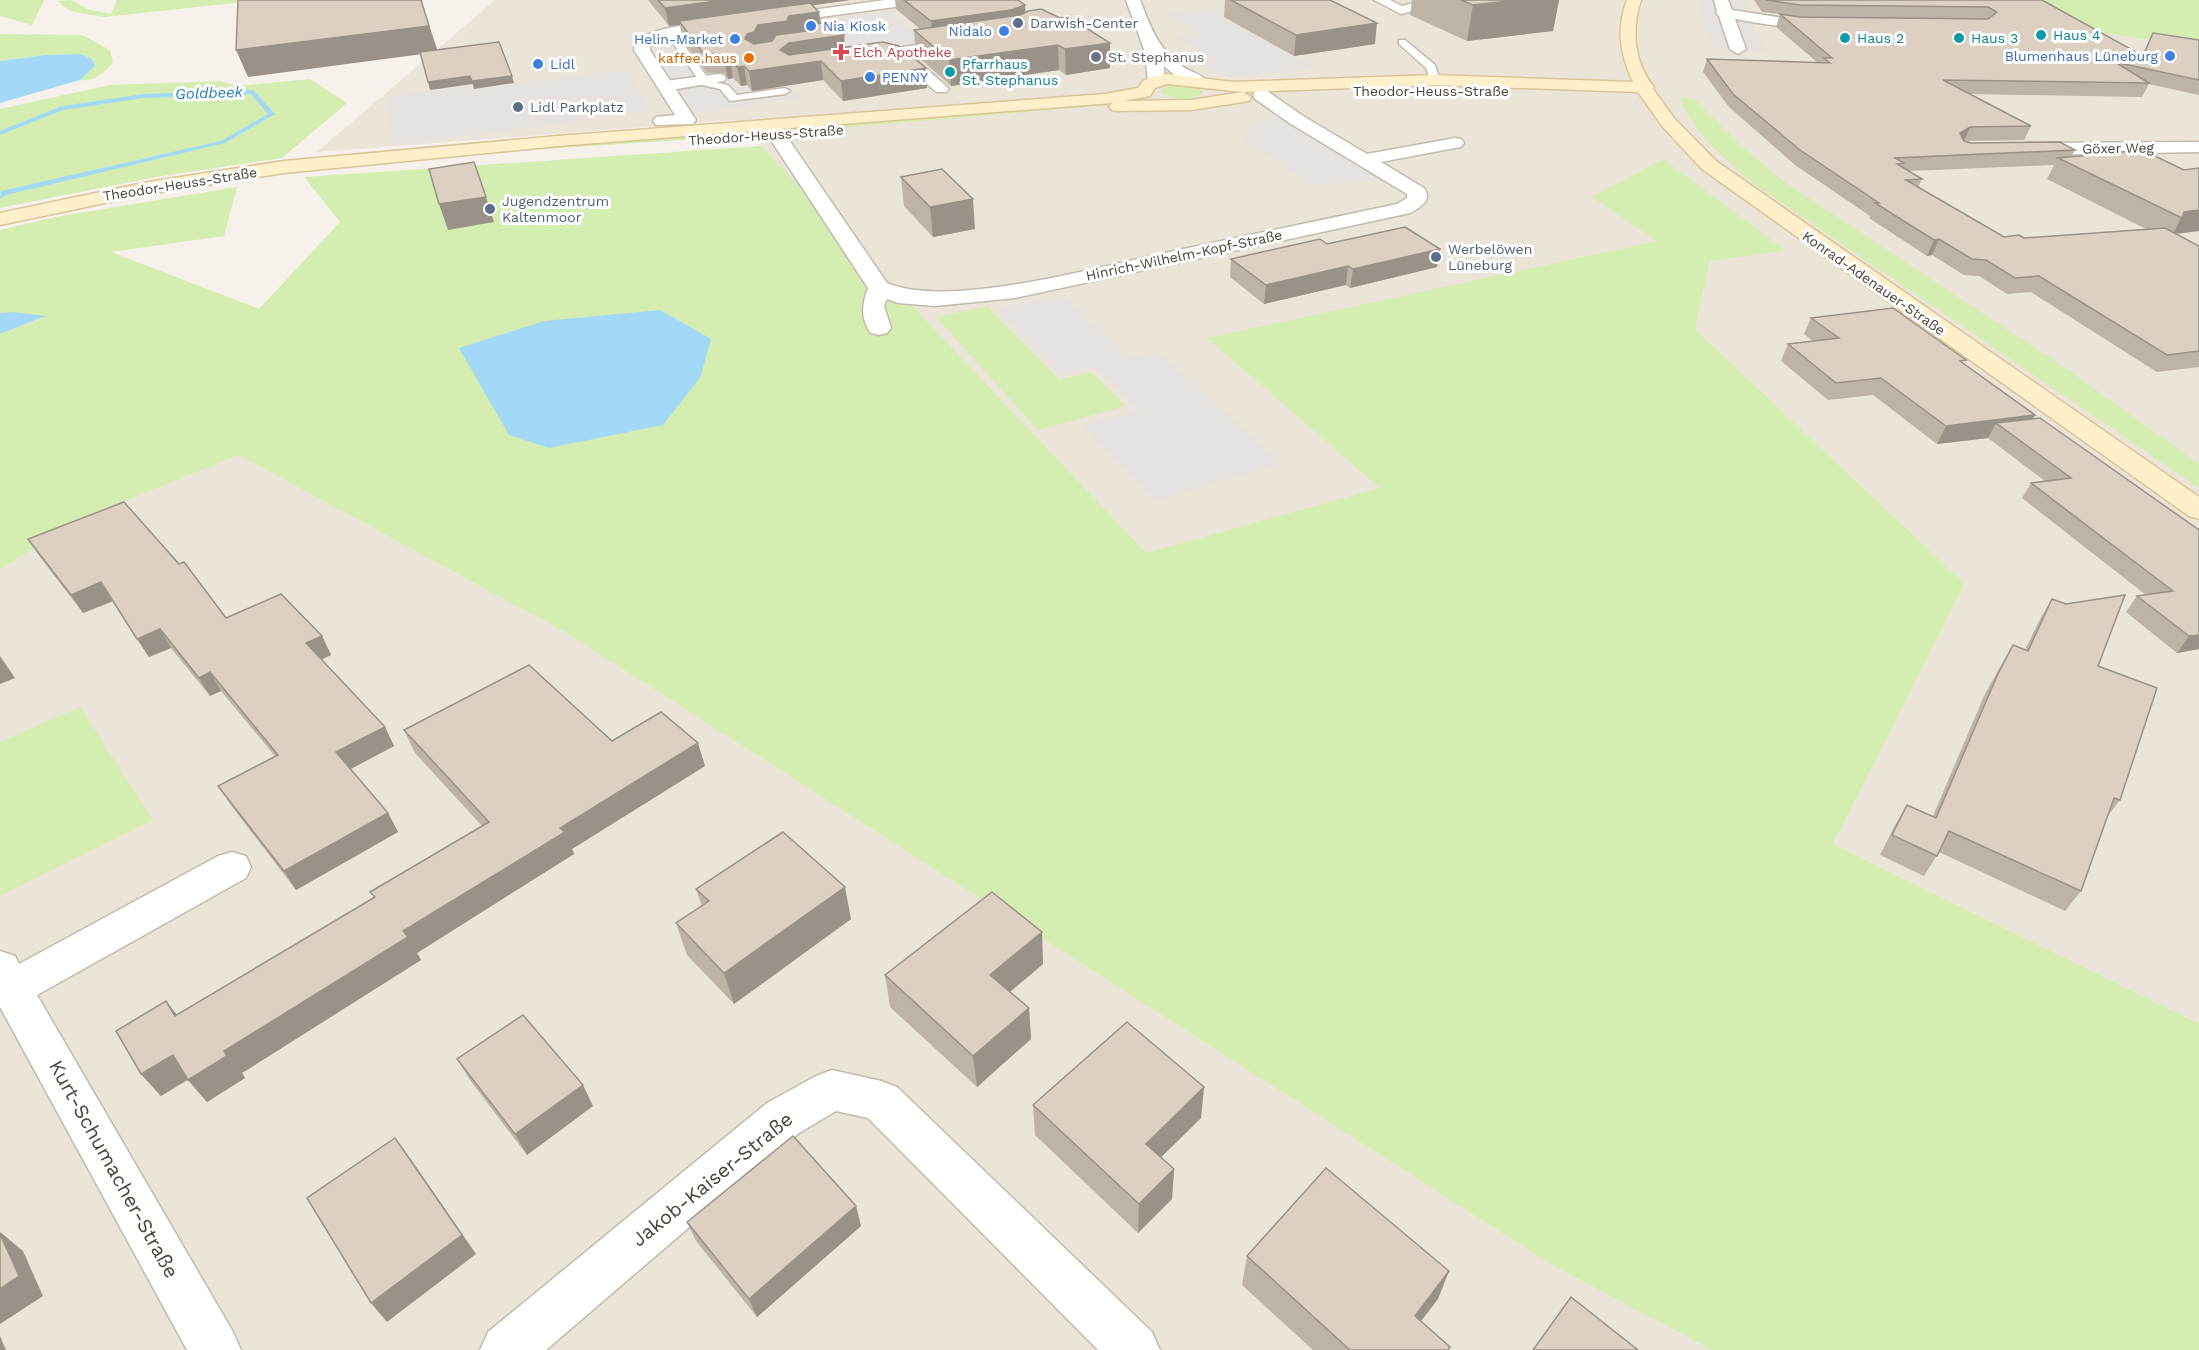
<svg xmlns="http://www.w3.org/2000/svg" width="2199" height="1350" viewBox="0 0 2199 1350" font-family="'Work Sans',sans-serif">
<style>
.residential{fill:#ebe4d8}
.green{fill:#d5edb0}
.parking{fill:#e5e2df}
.water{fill:#a3d9f7}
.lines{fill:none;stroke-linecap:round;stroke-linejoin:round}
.stream{fill:#a3d9f7;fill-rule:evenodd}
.service-casing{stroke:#c3baac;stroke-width:3}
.pedestrian-casing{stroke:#c3baac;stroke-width:3}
.minor-casing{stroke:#c3baac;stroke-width:3}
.tertiary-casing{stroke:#c3baac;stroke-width:3}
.secondary-casing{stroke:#dac497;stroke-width:3}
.service{fill:#fff;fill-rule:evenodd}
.pedestrian{fill:#fff;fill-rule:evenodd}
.minor{fill:#fff;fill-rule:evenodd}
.tertiary{fill:#fff;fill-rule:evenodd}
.secondary{fill:#fff0cc;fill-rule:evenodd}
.wall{fill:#bdb3a7;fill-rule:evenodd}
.shaded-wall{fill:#9a9288}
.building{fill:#dcd0c2;stroke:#9a9288;stroke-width:1.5}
.service-dot{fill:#5c6f8a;stroke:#fff;stroke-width:2}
.shop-dot{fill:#3f7fe0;stroke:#fff;stroke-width:2}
.culture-dot{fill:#0f9aa8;stroke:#fff;stroke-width:2}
.health-dot{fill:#e0444e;stroke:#fff;stroke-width:2}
.worship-dot{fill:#6b7280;stroke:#fff;stroke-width:2}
.food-dot{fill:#e8710a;stroke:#fff;stroke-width:2}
.labels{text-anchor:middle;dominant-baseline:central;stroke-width:6;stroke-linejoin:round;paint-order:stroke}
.far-service-label{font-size:14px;fill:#4e5e75;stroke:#fff;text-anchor:start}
.far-shop-label{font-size:14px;fill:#366cbe;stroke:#fff;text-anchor:start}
.far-culture-label{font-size:14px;fill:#0d838f;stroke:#fff;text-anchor:start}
.far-health-label{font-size:14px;fill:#be3a42;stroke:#fff;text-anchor:start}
.far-worship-label{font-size:14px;fill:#5b616d;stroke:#fff;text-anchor:start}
.far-food-label{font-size:14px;fill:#c56008;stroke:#fff;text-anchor:end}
.far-street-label{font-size:14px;fill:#4c4237;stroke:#fff}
.far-water-label{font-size:15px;font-style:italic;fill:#237db1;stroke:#fff}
.near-street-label{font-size:20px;fill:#4c4237;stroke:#fff}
</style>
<rect width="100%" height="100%" fill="#f6f2eb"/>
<g class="residential">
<polygon points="495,0 2043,0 2079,29 2199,48 2199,1024 1833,844 1965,584 1695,329 1710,261 1785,251 1658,241 1208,338 1381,488 1146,553 736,120 317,152"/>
<polygon points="239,455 568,634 1550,1264 1712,1350 0,1350 0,570 80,519"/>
</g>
<g class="green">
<polygon points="0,0 44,0 32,25 0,16"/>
<polygon points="72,0 87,9 111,14 117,0 263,0 104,17 75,12 67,9 58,1"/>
<polygon points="2043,0 2199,0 2199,48 2079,29"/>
<path d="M0,34l82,1 28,15 3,12c-10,12 -18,20 -33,18l15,-14 -15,-12 -35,1 -45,6z"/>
<polygon points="310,79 347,103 282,158 156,177 0,208 0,109 110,85 220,81 236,86"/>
<path d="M1182,84l16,3 5,5c-10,10 -31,9 -42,0l5,-6z"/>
<path d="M1679,98l15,1 52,51 37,31 288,191 128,92v24l-446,-305c-34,-29 -53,-45 -74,-85z"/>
<polygon points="1118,101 1121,104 801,131 800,129"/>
<polygon points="747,132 748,134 711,138 456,155"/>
<polygon points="761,146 1146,553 1380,488 1207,338 1657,241 1592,197 1663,159 1786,251 1710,261 1695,329 1965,584 1833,844 2199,1024 2199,1350 1712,1350 1550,1264 568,634 239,455 80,519 0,570 0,334 45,317 0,313 0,230 55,217 237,187 224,236 111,252 259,309 340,222 304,177"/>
<polygon points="987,306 1059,380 1091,372 1126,406 1038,430 936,317"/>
<polygon points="80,707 153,820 0,896 0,742"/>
</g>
<g class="parking">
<polygon points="1700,0 1745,0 1746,16 1766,51 1716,48 1700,13"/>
<polygon points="1207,8 1315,68 1247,76 1222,76 1192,58 1206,55 1176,37 1201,33 1168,14"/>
<polygon points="889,11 927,44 856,54 821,20"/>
<polygon points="701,34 708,42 684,45 710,82 731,79 738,87 745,86 751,92 791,86 801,97 694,113 650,46 658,40"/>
<polygon points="627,70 649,110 394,146 387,97 470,86 471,90"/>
<polygon points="1299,115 1407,179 1312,185 1243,138 1259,122"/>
<polygon points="1063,295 1132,359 1159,352 1282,463 1155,500 1083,426 1138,411 1095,368 1062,377 997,310"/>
</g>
<g class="water">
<polygon points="80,54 92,59 95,66 80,80 0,103 0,61 45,55"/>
<polygon points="660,310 711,339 700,378 663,425 549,448 509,435 459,348 544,321"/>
<polygon points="12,312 46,316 0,334 0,313"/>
</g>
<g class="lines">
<polygon class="stream" points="253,90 275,114 225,143 6,195 0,199 1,191 221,141 268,114 251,94 144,98 63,110 0,135 0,131 62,106 144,94"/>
<defs>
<g id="service">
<polygon points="668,31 674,31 710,81 728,85 737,95 785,88 790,91 785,94 730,101 720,89 702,85 666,33"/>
<polygon points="1399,40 1405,40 1435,65 1440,80 1439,82 1431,82 1426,68 1399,44"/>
</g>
<g id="pedestrian">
<polygon points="1374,0 1390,0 1402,6 1425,0 1446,0 1445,3 1401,14"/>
<polygon points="957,39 964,43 962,46 914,53 913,57 946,86 949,89 946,92 936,92 898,58 903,47"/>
<polygon points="719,74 724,75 726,78 724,81 665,91 657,86 665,81"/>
</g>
<g id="minor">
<polygon points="885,0 924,0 917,4 776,23 769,19 776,15"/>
<path d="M1714,0h14l4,10 52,8 38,1 7,4c-11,12 -76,-1 -94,-4l11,30 -8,5 -8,-5 -11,-33 -3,-3 1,-2z"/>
<path d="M725,21l7,4 -2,3 -56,9 -24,9v4l46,70 -3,4 -37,1 -3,-4 3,-4 19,-2 -41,-65 1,-6c16,-19 66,-20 90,-23z"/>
<path d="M1261,90l6,1 36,25 64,38 88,-16 6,1 3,4 -3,4 -6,1 -74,14 43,26c9,13 -4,19 -14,25l-395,85 -80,8 -37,-3 -11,-4 -3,7 7,22 -4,5 -8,2 -8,-2c-11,-15 -9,-29 -3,-45l-107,-163 3,-4h12l111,162c61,26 206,-15 273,-29 79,-17 158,-33 237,-50l10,-6v-4l-116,-70 -36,-25 -2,-4 2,-4z"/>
<polygon points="2199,142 2199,152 2027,155 2021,153 2018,149 2021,145 2027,143"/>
<polygon points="232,852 246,856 251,867 246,878 37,995 233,1332 241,1350 187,1350 0,1007 0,951 15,956 19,964 218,856"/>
<polygon points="832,1070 881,1081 897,1087 1152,1332 1160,1350 1098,1350 868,1118 836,1111 799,1133 546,1350 480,1350 488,1332 767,1103 816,1076"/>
</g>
<path id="tertiary" d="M1126,0h14c12,30 17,48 45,68 6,4 15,5 20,12l-2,3c-15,4 -29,-8 -39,-17v16l-2,3h-12l-2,-3 -3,-30z"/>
<path id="secondary" d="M1627,0h14c-10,30 -7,63 13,87l-1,2 21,29 42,43 483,336v22l-10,-3 -487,-347 -40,-43 -24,-34 -203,-7 -192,7 8,5 -2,4 -58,9 -73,1 -6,-1 -3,-4 3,-3 -554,43 -274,27 -136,21 -148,31v-12l148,-31 136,-21 274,-25 547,-42 33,-6 5,-7 9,-4 15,-3 66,8 202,-7 198,7c-13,-28 -17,-53 -6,-82zM1167,84l76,8 -52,8 -68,1 27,-5 5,-8z"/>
</defs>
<use href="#service" class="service-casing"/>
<use href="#pedestrian" class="pedestrian-casing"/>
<use href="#minor" class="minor-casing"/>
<use href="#tertiary" class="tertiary-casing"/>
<use href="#secondary" class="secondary-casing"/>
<use href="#service" class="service"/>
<use href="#pedestrian" class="pedestrian"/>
<use href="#minor" class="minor"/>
<use href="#tertiary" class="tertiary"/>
<use href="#secondary" class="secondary"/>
</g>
<g class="wall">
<polygon points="648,0 850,0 813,5 821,24 846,47 926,68 927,88 843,101 823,80 752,91 747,85 741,86 733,78 728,79 724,73 707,73 683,40 680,25 669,26"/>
<polygon points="895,0 1018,0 1026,12 1110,68 1066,75 1059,70 951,86 916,55 914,30 920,29 896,9"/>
<polygon points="1225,0 1330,0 1375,44 1294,56 1224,17"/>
<polygon points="1412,0 1559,0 1553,31 1467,41 1410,15"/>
<path d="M1754,0h288l100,56 11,-23 46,7v55l-50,-11 -7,13 -173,-3 62,32 -7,14 -59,1 6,2 104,7 -4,7 71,-7 57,81 -23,3 23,12v121l-42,5 -126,-80 -24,2 -28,-18 -15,-1 -32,-20 -5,1 -58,-38 1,-2 -75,-51 -66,-58 -26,-35 4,-13 111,4 -42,-36 4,-13 -18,-2zM2054,165l-7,14 99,50 -122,9 -20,-1 -86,-50 4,-8 -12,-8z"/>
<polygon points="901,177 975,229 933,237 904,206"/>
<polygon points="1327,244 1437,267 1350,288 1346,285 1264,304 1230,277 1231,259"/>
<polygon points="1811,318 1964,364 2034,418 2199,530 2199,649 2177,653 2126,612 2137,596 2146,595 2022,498 2031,483 2045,481 1988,438 1937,444 1873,395 1828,400 1781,361 1788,344 1813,341 1804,334"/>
<polygon points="28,539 226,618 322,636 331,655 321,660 385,727 394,746 350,769 388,813 398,832 296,890 230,804 218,786 275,756 221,691 210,696 171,648 149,657 113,601 83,613 40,557"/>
<polygon points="2052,599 2098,666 2120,800 2107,817 2081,891 2065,911 1939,852 1924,876 1880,855 1895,825 1907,805 1933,816 1984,696 2001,665 2013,645 2025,650 2040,619"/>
<polygon points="404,730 612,741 705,766 572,849 574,854 417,953 421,960 242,1073 245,1078 207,1102 188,1080 161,1096 141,1074 166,1001 177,1015 374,898 370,892 482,826 415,753"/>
<polygon points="696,889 851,919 734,1004 687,955 676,923 702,906"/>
<polygon points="1043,964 1010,992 1029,1008 1031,1039 977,1087 890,1007 885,975"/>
<polygon points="457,1059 593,1106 527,1155 470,1080"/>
<polygon points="1204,1087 1201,1118 1161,1157 1174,1169 1172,1199 1138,1233 1035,1135 1033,1105"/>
<polygon points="856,1206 861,1226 757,1317 696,1241 687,1222"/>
<polygon points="1247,1256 1438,1299 1421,1321 1449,1350 1313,1350 1242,1285"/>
</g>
<g class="shaded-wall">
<polygon points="421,0 438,52 248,77 236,50"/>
<polygon points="723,0 850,0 682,24 679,21 680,25 669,26 665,8"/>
<polygon points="1517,0 1559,0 1553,31 1467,41 1473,5"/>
<polygon points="1025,5 1026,23 933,40 931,21"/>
<polygon points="819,12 822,30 757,51 745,39 747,34 758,25 789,16"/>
<polygon points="1377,23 1375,44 1294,56 1296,35"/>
<polygon points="844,35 846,54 821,61 823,80 752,91 749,71 789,43"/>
<polygon points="1110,43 1110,68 1066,75 1065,49"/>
<polygon points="1058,45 1059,70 951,86 949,60"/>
<polygon points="730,58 733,78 728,79 724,59"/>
<polygon points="744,66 747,85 741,86 737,67"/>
<polygon points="926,68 927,88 843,101 841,81"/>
<polygon points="470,76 473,84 430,90 428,82"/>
<polygon points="512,76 514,83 474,89 472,81"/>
<polygon points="1970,127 1964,141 1960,133"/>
<polygon points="486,197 494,222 448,230 439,204"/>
<polygon points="973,199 975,229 933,237 930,207"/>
<polygon points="2199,210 2199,231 2173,234 2184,212"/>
<polygon points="1939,239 1932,255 1927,256 1934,240"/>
<polygon points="1440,249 1437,267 1350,288 1353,269"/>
<polygon points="1348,266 1346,285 1264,304 1266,285"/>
<polygon points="2035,415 2026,433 1996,423 1988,438 1937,444 1946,426"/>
<polygon points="101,582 113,601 83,613 71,595"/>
<polygon points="160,629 171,648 149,657 137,639"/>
<polygon points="2199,635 2199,649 2177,653 2189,636"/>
<polygon points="322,636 331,655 316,662 306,643"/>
<polygon points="0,656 15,678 0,684"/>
<polygon points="210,672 221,691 210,696 199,678"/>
<polygon points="385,727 394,746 347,771 336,752"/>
<polygon points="698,743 705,766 572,849 574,854 417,953 421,960 242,1073 245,1078 207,1102 188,1080 224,1051 403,931 560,828"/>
<polygon points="388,813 398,832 296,890 284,871"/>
<polygon points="845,887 851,919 734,1004 724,973"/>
<polygon points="1042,932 1043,964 993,1006 990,975"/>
<polygon points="166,1001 184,1024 175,1016"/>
<polygon points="1029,1008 1031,1039 977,1087 973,1056"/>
<polygon points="173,1055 191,1077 161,1096 141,1074"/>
<polygon points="583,1085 593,1106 527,1155 515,1134"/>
<polygon points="1204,1087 1201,1118 1145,1173 1146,1144"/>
<polygon points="410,1158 476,1254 387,1322 371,1303"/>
<polygon points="1174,1169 1172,1199 1138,1233 1139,1204"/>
<polygon points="856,1206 861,1226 757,1317 749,1299"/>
<polygon points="0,1232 23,1251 43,1296 0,1324"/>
<polygon points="1449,1271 1438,1299 1404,1343 1415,1316"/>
<polygon points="0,1336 6,1350 0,1350"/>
</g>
<g class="building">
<polygon points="238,0 421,0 429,26 236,50"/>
<polygon points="658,0 723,0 665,8"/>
<polygon points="904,0 1018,0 1025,5 1011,10 931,21"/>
<polygon points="1231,0 1330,0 1377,23 1296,35"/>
<polygon points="1461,0 1517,0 1473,5"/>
<polygon points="1766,0 2042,0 2143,56 2153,33 2199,40 2199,80 2115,62 2149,83 1943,80 2031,126 1970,127 1960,133 1964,141 1971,143 2060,142 2075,150 1895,158 1904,163 1897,164 1922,179 1906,180 2004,237 2019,235 2024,238 2165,228 2199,246 2199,351 2167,355 2039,276 2015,278 1986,260 1972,259 1939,239 1934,240 1875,203 1879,203 1800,150 1733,94 1707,59 1830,63 1824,58 1832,58 1780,14 1800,17 1988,19 1997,12 1988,7 1800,5"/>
<polygon points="810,3 819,12 789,16 787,21 758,25 754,32 747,34 745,39 754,44 772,41 776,35 806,31 808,25 831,22 844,35 789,43 780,50 789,55 883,42 899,46 926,68 841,81 821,61 749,71 744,66 737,67 730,58 724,59 721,54 704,54 679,21"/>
<polygon points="1041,9 1060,18 1069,17 1110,43 1065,49 1058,45 949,60 914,30 1020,15 1028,11"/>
<polygon points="499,42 512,76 472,81 470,76 428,82 420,52"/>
<polygon points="2142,150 2184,170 2199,168 2199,210 2184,212 2182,218 2058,158"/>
<polygon points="474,162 486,197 439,204 429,169"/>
<polygon points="942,169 973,199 930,207 901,177"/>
<polygon points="1405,227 1440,249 1353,269 1348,266 1266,285 1231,259 1320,239 1327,244"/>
<polygon points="1893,308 1966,360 1960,361 2035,415 1946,426 1881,378 1836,383 1788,344 1839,338 1811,318"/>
<polygon points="2040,418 2199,530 2199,635 2189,636 2137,596 2173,591 2031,483 2071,478 1996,423"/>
<polygon points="124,502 179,564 184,562 226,618 281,594 322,636 306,643 385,727 336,752 388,813 284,871 218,786 278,755 210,672 199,678 160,629 137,639 101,582 71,595 28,539"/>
<polygon points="2125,595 2098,666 2157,688 2120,800 2114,798 2081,891 1949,831 1937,856 1892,835 1907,805 1936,818 1997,676 2013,645 2028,651 2052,599 2066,604"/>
<polygon points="529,665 612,741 661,712 698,743 560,828 565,832 403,931 408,937 224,1051 227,1056 188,1080 173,1055 141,1074 116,1031 166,1001 175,1016 375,897 370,892 489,822 404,730"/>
<polygon points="783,832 845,887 724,973 676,923 709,901 696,889"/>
<polygon points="992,892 1042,932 990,975 1029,1008 973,1056 885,975"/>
<polygon points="523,1015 583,1085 515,1134 457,1059"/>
<polygon points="1127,1022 1204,1087 1146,1144 1174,1169 1139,1204 1033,1105"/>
<polygon points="793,1136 856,1206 749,1299 687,1222"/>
<polygon points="395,1138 462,1235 371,1303 307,1198"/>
<polygon points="1326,1168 1449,1271 1415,1316 1450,1347 1448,1350 1350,1350 1247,1256"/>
<polygon points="0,1234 19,1276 0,1289"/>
<polygon points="1571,1297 1638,1350 1533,1350"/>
</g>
<g class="service-dot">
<circle cx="1018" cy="23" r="6"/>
<circle cx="518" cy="107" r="6"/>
<circle cx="490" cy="209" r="6"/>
<circle cx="1436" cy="257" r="6"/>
</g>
<g class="shop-dot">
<circle cx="811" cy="26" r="6"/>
<circle cx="1004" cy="31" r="6"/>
<circle cx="735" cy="39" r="6"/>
<circle cx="2170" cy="56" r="6"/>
<circle cx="538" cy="64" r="6"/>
<circle cx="870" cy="77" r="6"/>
</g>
<g class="culture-dot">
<circle cx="2041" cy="35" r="6"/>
<circle cx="1845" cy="38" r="6"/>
<circle cx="1959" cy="38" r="6"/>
<circle cx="950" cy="72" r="6"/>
</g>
<path class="health-dot" d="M838 43h6v6h6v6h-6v6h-6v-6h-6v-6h6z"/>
<circle class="worship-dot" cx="1096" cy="57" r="6"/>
<circle class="food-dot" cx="749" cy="58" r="6"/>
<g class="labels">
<g class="far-service-label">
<text x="1030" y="23">Darwish-Center</text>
<text x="530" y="107">Lidl Parkplatz</text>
<text x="502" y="201">Jugendzentrum<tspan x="502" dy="16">Kaltenmoor</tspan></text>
<text x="1448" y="249">Werbelöwen<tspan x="1448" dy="16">Lüneburg</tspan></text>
</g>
<g class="far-shop-label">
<text x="823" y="26">Nia Kiosk</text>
<text x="992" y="31" text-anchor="end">Nidalo</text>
<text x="723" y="39" text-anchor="end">Helin-Market</text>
<text x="2158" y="56" text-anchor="end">Blumenhaus Lüneburg</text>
<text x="550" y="64">Lidl</text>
<text x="882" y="77">PENNY</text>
</g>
<g class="far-culture-label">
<text x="2053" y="35">Haus 4</text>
<text x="1857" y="38">Haus 2</text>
<text x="1971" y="38">Haus 3</text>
<text x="962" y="64">Pfarrhaus<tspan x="962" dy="16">St. Stephanus</tspan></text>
</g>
<g class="far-health-label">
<text x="853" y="52">Elch Apotheke</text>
</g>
<g class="far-worship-label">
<text x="1108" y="57">St. Stephanus</text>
</g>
<g class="far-food-label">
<text x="737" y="58">kaffee.haus</text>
</g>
<g class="far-street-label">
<text x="1431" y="91">Theodor-Heuss-Straße</text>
<text transform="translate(766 135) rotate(-4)">Theodor-Heuss-Straße</text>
<text transform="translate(2118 148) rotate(-1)">Göxer Weg</text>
<text transform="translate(180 184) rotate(-9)">Theodor-Heuss-Straße</text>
<text transform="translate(1184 255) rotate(-12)">Hinrich-Wilhelm-Kopf-Straße</text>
<text transform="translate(1874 283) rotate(35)">Konrad-Adenauer-Straße</text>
</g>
<g class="far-water-label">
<text transform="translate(209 93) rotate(-2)">Goldbeek</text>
</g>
<g class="near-street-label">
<text transform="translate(114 1169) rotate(61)">Kurt-Schumacher-Straße</text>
<text transform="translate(712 1179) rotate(-39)">Jakob-Kaiser-Straße</text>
</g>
</g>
</svg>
